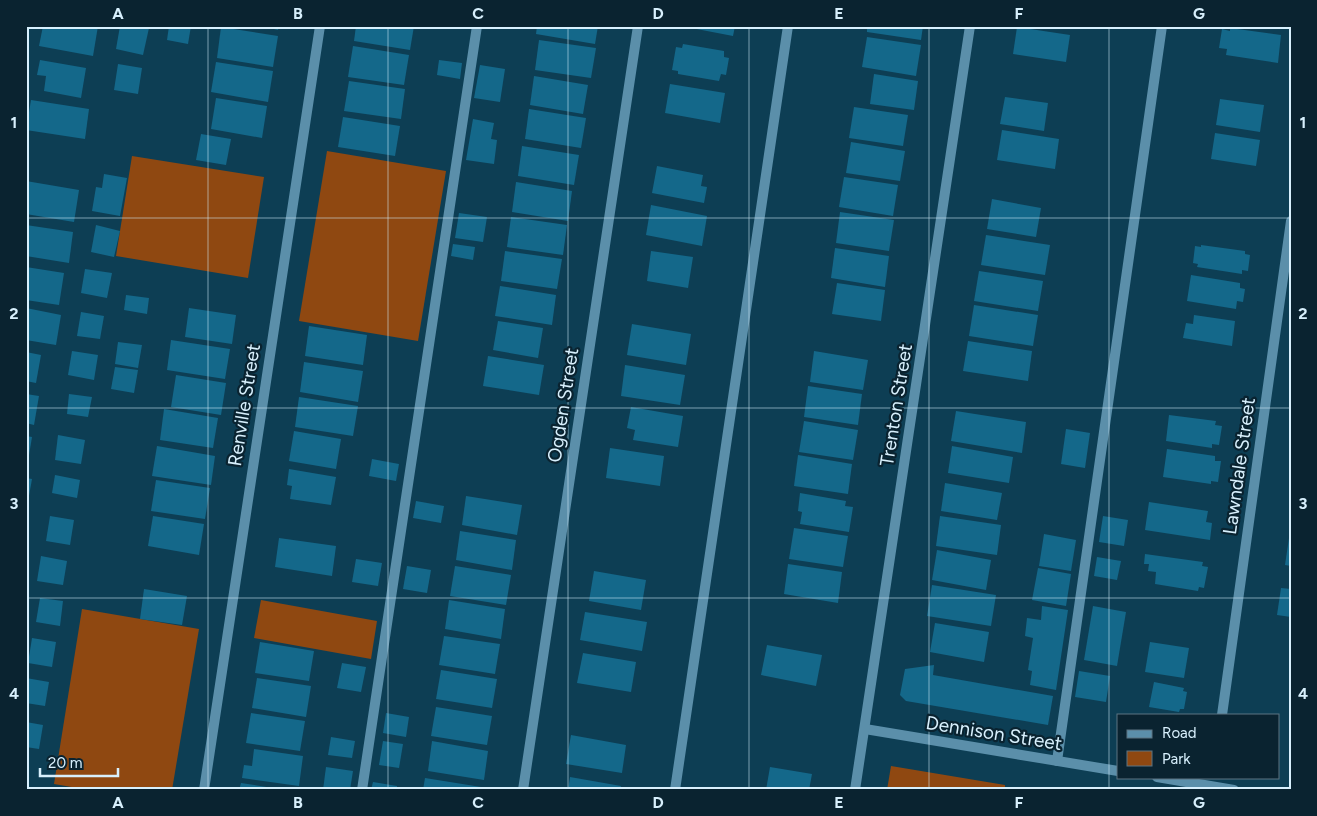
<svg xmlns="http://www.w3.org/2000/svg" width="1317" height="816" viewBox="0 0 1317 816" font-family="Figtree,sans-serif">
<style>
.green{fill:#8f4811}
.building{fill:#14688a}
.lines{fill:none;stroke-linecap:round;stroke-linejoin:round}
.lane{stroke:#5b8faa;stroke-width:10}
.street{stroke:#5b8faa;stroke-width:10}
.grid{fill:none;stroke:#d8f0fd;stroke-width:1;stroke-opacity:0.55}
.labels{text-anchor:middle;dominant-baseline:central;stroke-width:4.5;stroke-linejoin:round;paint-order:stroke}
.street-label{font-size:19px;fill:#d8f0fd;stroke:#0a2330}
.neatline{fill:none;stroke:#d8f0fd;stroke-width:2}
.grid-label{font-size:16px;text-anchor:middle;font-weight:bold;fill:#d8f0fd}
</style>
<rect width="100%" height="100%" fill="#0d3e54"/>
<g class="green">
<polygon points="327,151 446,171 418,341 299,321"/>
<polygon points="132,156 264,177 248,278 116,256"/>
<polygon points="261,600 377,621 371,659 254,638"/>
<polygon points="82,609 199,629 172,790 89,790 54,784"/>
<polygon points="891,766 1005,785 1005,790 887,790"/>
</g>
<g class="building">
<polygon points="43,26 98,26 93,56 39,46"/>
<polygon points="120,26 149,28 143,55 116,49"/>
<polygon points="169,26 191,26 188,44 167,40"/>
<polygon points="261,26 279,26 278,30"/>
<polygon points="356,26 414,26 410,50 354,41"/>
<polygon points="537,26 598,26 595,44 536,34"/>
<polygon points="681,26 735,26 733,36"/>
<polygon points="867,26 923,26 921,40 867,32"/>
<polygon points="221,27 278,36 273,67 217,58"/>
<polygon points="1017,27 1070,35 1066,62 1013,54"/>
<polygon points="1230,28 1281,35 1278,63 1226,55 1227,49 1219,48 1222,29 1230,31"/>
<polygon points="867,37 921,45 916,76 862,67"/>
<polygon points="539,40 596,48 591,78 535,70"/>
<polygon points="683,44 724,51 724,57 729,58 726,75 721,74 719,81 678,74 678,71 672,70 676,47 682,48"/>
<polygon points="353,46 409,55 404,85 348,77"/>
<polygon points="40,60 86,68 81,98 44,91 46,76 37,75"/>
<polygon points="439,60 462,63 460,79 437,75"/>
<polygon points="216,62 273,71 268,102 211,92"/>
<polygon points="118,64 142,68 138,94 114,90"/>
<polygon points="480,65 505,69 500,102 474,98"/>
<polygon points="874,74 918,81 914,110 870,104"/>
<polygon points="534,76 588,85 583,114 530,105"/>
<polygon points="349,81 405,89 401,119 344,111"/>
<polygon points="670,84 725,93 720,123 665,113"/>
<polygon points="1005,97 1048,103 1044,131 1000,124"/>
<polygon points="216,98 267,106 262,138 211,129"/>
<polygon points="1220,99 1264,105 1260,132 1216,125"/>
<polygon points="31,100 89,109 85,139 26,130"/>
<polygon points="854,107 908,115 903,146 849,138"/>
<polygon points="529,109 586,118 581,148 525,139"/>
<polygon points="343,117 400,126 395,156 338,147"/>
<polygon points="473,119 494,123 491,139 497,140 494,164 466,160"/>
<polygon points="1002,130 1059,139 1055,169 997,160"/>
<polygon points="1215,133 1260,140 1256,166 1211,159"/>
<polygon points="201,134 231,139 226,165 196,160"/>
<polygon points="851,142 905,151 900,181 846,173"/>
<polygon points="522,146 579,155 574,185 518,176"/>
<polygon points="657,166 703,175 701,186 707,187 704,203 652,193"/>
<polygon points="104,174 127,178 120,216 92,211 96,187 102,188"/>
<polygon points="844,177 898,185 893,216 839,207"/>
<polygon points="26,181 79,190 74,222 26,214"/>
<polygon points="516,182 572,191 568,221 512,212"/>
<polygon points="992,199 1041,208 1036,237 987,229"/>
<polygon points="651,205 707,216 702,246 646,235"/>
<polygon points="840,212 894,220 889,251 836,243"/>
<polygon points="459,213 487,217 483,242 455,238"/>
<polygon points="511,217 567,225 563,255 507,247"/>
<polygon points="26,225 73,232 69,263 26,256"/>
<polygon points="96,225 120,231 114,257 91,252"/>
<polygon points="986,235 1050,245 1045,275 981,265"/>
<polygon points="453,244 475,247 473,260 451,256"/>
<polygon points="1201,245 1245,251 1245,254 1250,255 1248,271 1242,270 1242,274 1197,267 1198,264 1193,263 1195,246 1201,247"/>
<polygon points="835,248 889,256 885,287 831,278"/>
<polygon points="505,251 562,259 557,289 501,281"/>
<polygon points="651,251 693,257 688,288 647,281"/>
<polygon points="26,267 64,273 59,305 26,300"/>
<polygon points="85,269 112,273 107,298 81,293"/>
<polygon points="979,271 1043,281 1038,311 974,301"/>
<polygon points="1191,275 1240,283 1240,288 1245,289 1243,302 1237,301 1236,309 1187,301"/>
<polygon points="837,283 885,290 881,321 832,314"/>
<polygon points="500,286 556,295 552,325 495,316"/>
<polygon points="126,295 149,298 147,314 124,310"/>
<polygon points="974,305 1038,315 1033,346 969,336"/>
<polygon points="26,308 61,315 56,345 26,340"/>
<polygon points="189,308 236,315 232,344 185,337"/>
<polygon points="81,312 104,316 100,339 77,336"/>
<polygon points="1194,315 1235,321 1232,346 1183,338 1186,323 1193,324"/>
<polygon points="498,321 543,328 538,358 493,350"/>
<polygon points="632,324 691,334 686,365 627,355"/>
<polygon points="309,326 367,335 363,365 305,356"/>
<polygon points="171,340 230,349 225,379 167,370"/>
<polygon points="968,341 1032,351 1028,381 963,371"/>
<polygon points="118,342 142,345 138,368 115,364"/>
<polygon points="72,351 98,355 94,380 68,375"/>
<polygon points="814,351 868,360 863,390 810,382"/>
<polygon points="26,352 41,355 36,383 26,381"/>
<polygon points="488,356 544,365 539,395 483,386"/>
<polygon points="304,362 363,371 358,402 300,392"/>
<polygon points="625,365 685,375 680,405 621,396"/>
<polygon points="115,367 138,370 134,393 111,389"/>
<polygon points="176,375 226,383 221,415 171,407"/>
<polygon points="808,386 862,394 858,425 804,417"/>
<polygon points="26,394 39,396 34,425 26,423"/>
<polygon points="69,394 92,397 88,417 67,414"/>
<polygon points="299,397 358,406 353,436 295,427"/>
<polygon points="631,407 683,416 678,447 633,440 635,430 627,428"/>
<polygon points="164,409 218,418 213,448 160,440"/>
<polygon points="956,411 1026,422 1022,453 951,441"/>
<polygon points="1169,415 1216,421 1215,425 1222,426 1219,445 1212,444 1212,448 1166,441"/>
<polygon points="804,421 858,430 853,460 799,452"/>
<polygon points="1066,429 1090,433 1085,468 1061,464"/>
<polygon points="294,431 341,439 336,469 289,461"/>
<polygon points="58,435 85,440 81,464 55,460"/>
<polygon points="26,436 32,437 27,467 26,467"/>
<polygon points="157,446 215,456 211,485 152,476"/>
<polygon points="952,446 1013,457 1009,483 948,473"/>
<polygon points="610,448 664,456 660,486 606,478"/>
<polygon points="1167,449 1215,456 1215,461 1221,461 1218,482 1211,481 1211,484 1163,477"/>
<polygon points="798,455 852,464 848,494 794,486"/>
<polygon points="372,459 399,464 396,481 369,476"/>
<polygon points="289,469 336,477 331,505 290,499 292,486 287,485"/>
<polygon points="55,475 80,480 77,498 52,493"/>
<polygon points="26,478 32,479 27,507 26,507"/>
<polygon points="156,480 210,488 205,519 151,511"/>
<polygon points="945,483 1002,493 997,520 941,511"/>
<polygon points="800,493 846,501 845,506 853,507 849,532 800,524 802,512 798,511"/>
<polygon points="466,496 522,505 517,535 462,525"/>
<polygon points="416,501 444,506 441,523 413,518"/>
<polygon points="1149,502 1208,511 1206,522 1212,523 1210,540 1145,530"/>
<polygon points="50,516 74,520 70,545 46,541"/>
<polygon points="153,516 204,524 199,555 148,546"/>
<polygon points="940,516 1001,525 997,555 936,546"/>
<polygon points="1103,516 1128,520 1124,546 1099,542"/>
<polygon points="794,528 848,536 843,567 789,559"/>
<polygon points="460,531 516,540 512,570 456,560"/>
<polygon points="1044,534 1076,540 1071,571 1039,566"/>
<polygon points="279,538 336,546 332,576 275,567"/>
<polygon points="1289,538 1291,538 1291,566 1285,565"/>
<polygon points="937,550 991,560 986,590 932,580"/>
<polygon points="1145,554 1203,562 1202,566 1208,567 1204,588 1199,587 1198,591 1155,584 1156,572 1148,571 1149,564 1144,564"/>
<polygon points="41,556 67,561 63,585 37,581"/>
<polygon points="1097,557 1121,561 1117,580 1094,576"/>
<polygon points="356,559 382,563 378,586 352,582"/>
<polygon points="788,564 842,572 838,603 784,594"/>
<polygon points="407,566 431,570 427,593 403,589"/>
<polygon points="455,566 511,575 506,605 450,596"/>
<polygon points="1038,568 1071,574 1066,606 1032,600"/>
<polygon points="594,571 646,580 641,610 589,601"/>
<polygon points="932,585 996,595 991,626 927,616"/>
<polygon points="1281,588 1291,589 1291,617 1277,615"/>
<polygon points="144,589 187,596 182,625 140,619"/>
<polygon points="40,598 63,601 60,626 36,622"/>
<polygon points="449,600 505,609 501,639 445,629"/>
<polygon points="1042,606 1068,610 1056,690 1030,685 1032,671 1028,670 1033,638 1025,636 1027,618 1041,620"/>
<polygon points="1093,606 1126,612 1117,666 1084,660"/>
<polygon points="585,612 647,622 642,651 580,640"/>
<polygon points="935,623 989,632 984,662 930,652"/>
<polygon points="444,636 500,644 495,674 439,665"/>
<polygon points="32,638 56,642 52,667 28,663"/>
<polygon points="260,642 314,651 309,681 255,673"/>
<polygon points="1150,642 1189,648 1184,678 1145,672"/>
<polygon points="767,645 822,655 816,686 761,675"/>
<polygon points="583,653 636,662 631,692 577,683"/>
<polygon points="342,663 366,667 361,692 337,688"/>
<polygon points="934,665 933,675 1053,696 1048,725 906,701 900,695 905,669"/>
<polygon points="441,670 497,679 492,708 436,699"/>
<polygon points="1079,671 1110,676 1106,702 1075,697"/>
<polygon points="26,678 49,682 45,706 26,703"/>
<polygon points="257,678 311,686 306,717 252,708"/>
<polygon points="1154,682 1184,688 1183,691 1187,692 1184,709 1180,709 1179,712 1149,707"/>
<polygon points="436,707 492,716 487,745 431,736"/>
<polygon points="251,713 305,721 300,751 246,743"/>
<polygon points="386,713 409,717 406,737 383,733"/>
<polygon points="26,722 43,725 39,749 26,747"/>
<polygon points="571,735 626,745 622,773 566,764"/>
<polygon points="331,737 355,741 352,758 328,755"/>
<polygon points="383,741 403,744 399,768 379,765"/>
<polygon points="432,741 488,751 484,780 428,771"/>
<polygon points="254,749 303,756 299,786 242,778 244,765 252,766"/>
<polygon points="326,767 353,771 350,790 323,790"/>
<polygon points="770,767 812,774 809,790 766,790"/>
<polygon points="570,777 621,786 620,790 568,790"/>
<polygon points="425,778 481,787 481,790 423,790"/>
<polygon points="373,782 397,786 397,790 371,790"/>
<polygon points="241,783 279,789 279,790 239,790"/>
</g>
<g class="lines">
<g class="lane">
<polyline points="1057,761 1162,26"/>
<polyline points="362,790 477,26"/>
<polyline points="675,790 788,26"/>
</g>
<g class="street">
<polyline points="1222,715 1291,221"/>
<polyline points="865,729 1118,771"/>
<polyline points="1157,777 1234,790"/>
<polyline points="204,790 320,26"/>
<polyline points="523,790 638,26"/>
<polyline points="855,790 970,26"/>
</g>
</g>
<path class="grid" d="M208,26v764M388,26v764M568,26v764M749,26v764M929,26v764M1109,26v764M26,218h1265M26,408h1265M26,598h1265"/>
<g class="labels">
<g class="street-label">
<text transform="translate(244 405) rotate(-81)">Renville Street</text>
<text transform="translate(563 405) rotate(-81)">Ogden Street</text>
<text transform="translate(896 405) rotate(-81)">Trenton Street</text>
<text transform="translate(1239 466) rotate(-82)">Lawndale Street</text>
<text transform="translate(994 733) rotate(9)">Dennison Street</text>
</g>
</g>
<rect width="1317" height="816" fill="none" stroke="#0a2330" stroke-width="55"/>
<rect x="1117" y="714" width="162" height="65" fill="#0a2330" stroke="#5c7582"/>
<rect x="1127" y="730" width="25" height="8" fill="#5b8faa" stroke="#5c7582"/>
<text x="1162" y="738" font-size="15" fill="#d8f0fd">Road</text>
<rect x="1127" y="751" width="25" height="15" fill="#8f4811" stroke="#5c7582"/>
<text x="1162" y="764" font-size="15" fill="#d8f0fd">Park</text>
<path d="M40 768v8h78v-8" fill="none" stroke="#d8f0fd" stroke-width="2.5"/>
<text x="48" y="768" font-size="15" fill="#d8f0fd" stroke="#0a2330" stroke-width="4" paint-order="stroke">20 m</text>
<rect x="28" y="28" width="1262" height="760" class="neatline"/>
<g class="grid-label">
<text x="118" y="19">A</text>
<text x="298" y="19">B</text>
<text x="478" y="19">C</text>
<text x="658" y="19">D</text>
<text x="839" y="19">E</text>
<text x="1019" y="19">F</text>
<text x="1199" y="19">G</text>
<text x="14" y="128">1</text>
<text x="1303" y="128">1</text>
<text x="14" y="319">2</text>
<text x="1303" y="319">2</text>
<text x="14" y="509">3</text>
<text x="1303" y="509">3</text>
<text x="14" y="699">4</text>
<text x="1303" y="699">4</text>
<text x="118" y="808">A</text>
<text x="298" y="808">B</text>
<text x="478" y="808">C</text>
<text x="658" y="808">D</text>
<text x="839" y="808">E</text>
<text x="1019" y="808">F</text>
<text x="1199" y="808">G</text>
</g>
</svg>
